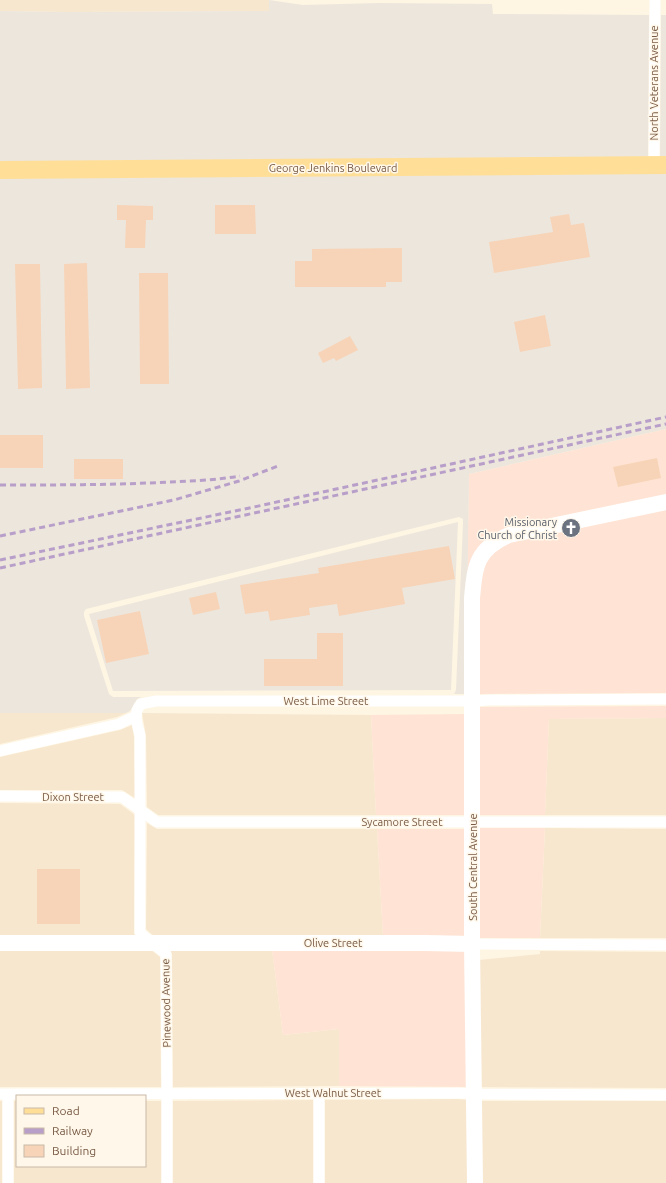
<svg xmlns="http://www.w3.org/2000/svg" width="666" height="1183" viewBox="0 0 666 1183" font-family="Ubuntu,sans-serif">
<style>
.residential{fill:#f7e7cf}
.commercial{fill:#ffe4d5}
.industrial{fill:#ede6dd}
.building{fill:#f7d4b7}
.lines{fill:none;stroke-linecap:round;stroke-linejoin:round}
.street{stroke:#fff;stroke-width:11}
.secondary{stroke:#fff;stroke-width:16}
.primary{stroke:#ffdf98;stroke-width:18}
.rail{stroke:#b89fc9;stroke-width:3;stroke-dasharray:6 4;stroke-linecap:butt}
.labels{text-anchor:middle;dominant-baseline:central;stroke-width:3;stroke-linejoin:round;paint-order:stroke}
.street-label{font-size:11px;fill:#795b46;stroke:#fff8ea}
.worship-label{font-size:11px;fill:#5b616d;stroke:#fff8ea;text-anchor:end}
</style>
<rect width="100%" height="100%" fill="#fef5e2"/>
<g class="residential">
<polygon points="0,0 269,0 269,11 68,12 0,11"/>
<polygon points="0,713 126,713 117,717 0,744"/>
<polygon points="142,713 371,715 376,815 158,815 147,807 146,736"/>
<polygon points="666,718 666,815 545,815 549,719"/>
<polygon points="132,725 134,737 135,798 122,790 0,790 0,757 120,730"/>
<polygon points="0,803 120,804 135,815 134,933 136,937 0,937"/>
<polygon points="147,823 157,829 377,829 383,936 155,937 146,929"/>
<polygon points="545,828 666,829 666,938 540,938"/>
<polygon points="272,949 283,1035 339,1029 339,1086 173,1087 172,954 170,950"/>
<polygon points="0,950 151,950 160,957 161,1087 0,1087"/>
<polygon points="540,951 666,952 666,1088 480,1087 479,960 540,954"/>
<polygon points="458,1099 468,1100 469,1183 325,1183 325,1100"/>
<polygon points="313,1100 313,1183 173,1183 173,1101"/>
<rect x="0" y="1101" width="2" height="82"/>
<polygon points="14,1101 17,1101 17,1166 145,1166 145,1101 161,1101 161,1183 14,1183"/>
<polygon points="480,1101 666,1101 666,1183 481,1183"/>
</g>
<g class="commercial">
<polygon points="666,429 666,495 508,529 467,583 469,474"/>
<polygon points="666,509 666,693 478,694 480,576 488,557 510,542"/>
<polygon points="666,706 666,718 549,719 545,815 479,815 478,707"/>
<polygon points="465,714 467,815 376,815 371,715"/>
<polygon points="479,828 545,828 540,938 478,938"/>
<polygon points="377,829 467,829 467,937 383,936"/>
<polygon points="272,949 467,951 468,1087 339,1086 339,1029 283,1035"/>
</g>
<g class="industrial">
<polygon points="269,0 303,5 379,3 492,4 493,14 649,15 648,159 0,163 0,11 68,12 269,11"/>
<polygon points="661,15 666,15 666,159 660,159"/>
<polygon points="666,172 666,429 469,474 466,694 454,694 456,690 463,523 463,519 459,517 86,609 84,612 84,616 109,694 113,697 142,697 137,699 130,711 126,713 0,713 0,177"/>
<polygon points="458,522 451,690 113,691 89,614"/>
</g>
<g class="building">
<polygon points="117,205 153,206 153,220 146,220 145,248 125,248 126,220 117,220"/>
<polygon points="215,205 255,205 256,234 215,234"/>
<polygon points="569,214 571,225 584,223 590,257 494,273 489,242 553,232 550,217"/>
<polygon points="402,248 402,282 386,282 386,287 295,287 295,261 312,261 312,249"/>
<polygon points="87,263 90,388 66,389 64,264"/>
<polygon points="15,264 40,264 42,388 18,389"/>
<polygon points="139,273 168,273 169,384 140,384"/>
<polygon points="545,315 551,346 520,352 514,322"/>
<polygon points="350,336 358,350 336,361 334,358 323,363 318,353"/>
<rect x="0" y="435" width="43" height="33"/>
<polygon points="657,458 661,478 618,487 613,467"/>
<rect x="74" y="459" width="49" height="20"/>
<polygon points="449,546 455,579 402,588 405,604 339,616 337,604 309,608 310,615 270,621 268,611 245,614 240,585 319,573 318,568"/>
<polygon points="216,592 220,609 193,615 189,598"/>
<polygon points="140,611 149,654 106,663 97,620"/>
<polygon points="317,633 343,633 343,686 264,686 264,659 317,659"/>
<rect x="37" y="869" width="43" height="55"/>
</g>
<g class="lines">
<g class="street">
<polyline points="654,166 655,0"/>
<polyline points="0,751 119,724 136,716"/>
<polyline points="0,796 122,797 157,822 666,822"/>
<polyline points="472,944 666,945"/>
<polyline points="319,1093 319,1183"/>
<polyline points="0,1094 458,1093 482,1094 666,1095"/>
<polyline points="8,1095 8,1183"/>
<path d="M167,1183v-89l-1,-140 -26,-21v-197c-2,-11 -8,-22 1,-32l15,-3h316l18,-1 176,-1"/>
</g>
<g class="secondary">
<polyline points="0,943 426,943 472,944"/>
<path d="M475,1183l-3,-239v-346c3,-32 4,-49 37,-63l157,-33"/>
</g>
<polyline class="primary" points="0,170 666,165"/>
<g class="rail">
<path d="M0,485c57,0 113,0 170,-3 23,-1 47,-2 70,-6"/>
<polyline points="0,536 174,500 239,481 278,466"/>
<polyline points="0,560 254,507 666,417"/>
<polyline points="0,568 666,424"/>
</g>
</g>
<defs>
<symbol id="church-disc" viewBox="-11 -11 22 22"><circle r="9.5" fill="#6b7280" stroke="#fff8ea"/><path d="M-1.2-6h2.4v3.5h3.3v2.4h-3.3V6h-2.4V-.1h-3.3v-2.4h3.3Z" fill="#fff"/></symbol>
</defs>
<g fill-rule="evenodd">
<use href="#church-disc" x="560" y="517" width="22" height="22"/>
</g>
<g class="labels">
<g class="street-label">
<text transform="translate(654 83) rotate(-90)">North Veterans Avenue</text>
<text x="333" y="168">George Jenkins Boulevard</text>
<text x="326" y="701">West Lime Street</text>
<text x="73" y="797">Dixon Street</text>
<text x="402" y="822">Sycamore Street</text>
<text transform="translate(473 867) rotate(-90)">South Central Avenue</text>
<text x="333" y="943">Olive Street</text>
<text transform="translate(166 1003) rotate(-91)">Pinewood Avenue</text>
<text x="333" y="1093">West Walnut Street</text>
</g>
<g class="worship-label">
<text x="557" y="522">Missionary<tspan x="557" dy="13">Church of Christ</tspan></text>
</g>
</g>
<rect x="16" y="1095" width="130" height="72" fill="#fff8ea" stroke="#c9b9a8"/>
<rect x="24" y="1108" width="20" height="6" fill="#ffdf98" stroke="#c9b9a8"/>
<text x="52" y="1115" font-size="12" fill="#795b46">Road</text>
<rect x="24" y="1128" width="20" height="6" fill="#b89fc9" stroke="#c9b9a8"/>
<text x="52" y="1135" font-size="12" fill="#795b46">Railway</text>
<rect x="24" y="1145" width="20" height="12" fill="#f7d4b7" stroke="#c9b9a8"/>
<text x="52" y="1155" font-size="12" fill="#795b46">Building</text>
</svg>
